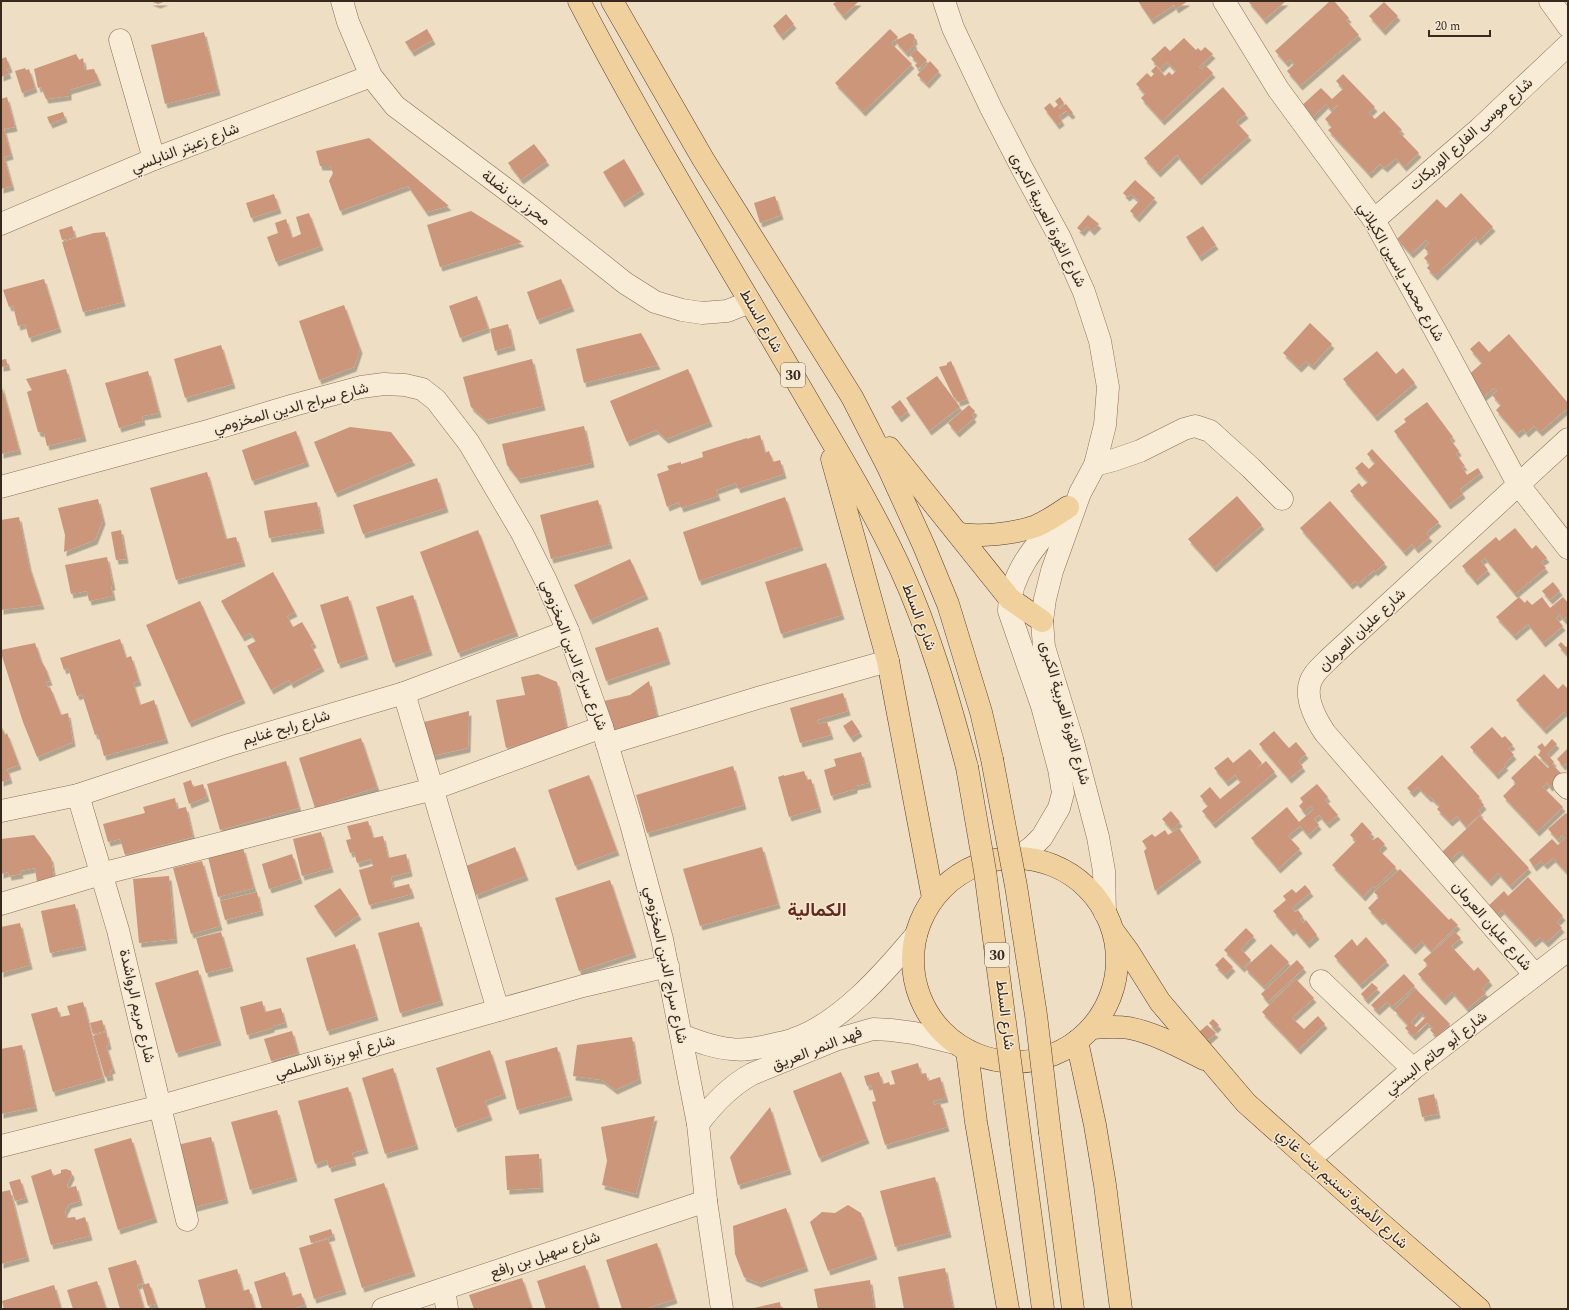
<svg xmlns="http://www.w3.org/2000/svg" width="1569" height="1310" viewBox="0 0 1569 1310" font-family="Spectral,Vazirmatn,serif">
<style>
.building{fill:#cb967a;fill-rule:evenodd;filter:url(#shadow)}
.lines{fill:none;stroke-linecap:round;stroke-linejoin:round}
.minor-casing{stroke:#886f5a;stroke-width:23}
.major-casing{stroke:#563e2e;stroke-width:23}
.minor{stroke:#f8ecd7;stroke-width:22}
.major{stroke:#f0d09c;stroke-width:22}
.major-bridge-casing{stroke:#563e2e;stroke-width:23;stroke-linecap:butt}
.major-bridge{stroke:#f0d09c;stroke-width:22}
.labels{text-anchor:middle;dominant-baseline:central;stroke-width:3;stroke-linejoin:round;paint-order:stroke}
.shield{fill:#f5e9d3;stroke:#716354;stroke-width:1}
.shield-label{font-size:14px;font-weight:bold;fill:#38291e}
.street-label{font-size:15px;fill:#38291e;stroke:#f5e9d3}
.district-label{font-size:19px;font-weight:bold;fill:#64281e;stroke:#f5e9d3}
</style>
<defs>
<filter id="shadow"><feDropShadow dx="2.5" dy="4.5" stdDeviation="0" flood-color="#0004"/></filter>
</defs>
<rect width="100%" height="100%" fill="#eedec4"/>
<g class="building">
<polygon points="150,1 166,1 158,4"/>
<polygon points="837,1 859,1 843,16 833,4"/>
<polygon points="1138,1 1188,1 1176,9 1174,5 1151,20"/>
<polygon points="1248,1 1286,1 1264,20"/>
<polygon points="1330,1 1334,1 1349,18 1346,20 1359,35 1300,86 1287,71 1294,64 1290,59 1286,63 1275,51"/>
<polygon points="1384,2 1398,16 1383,31 1369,16"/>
<polygon points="786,14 794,24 781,36 773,26"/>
<polygon points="427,29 433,40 412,52 405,42"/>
<polygon points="890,29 898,37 891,43 912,64 863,112 835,83"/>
<polygon points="204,32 218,91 165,104 151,45"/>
<polygon points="910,33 914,35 915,40 913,42 915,44 906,53 895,41"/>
<polygon points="1184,38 1196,50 1198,48 1201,51 1205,47 1213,54 1199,67 1201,69 1205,65 1213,73 1162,121 1141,98 1145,94 1136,84 1147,73 1151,77 1154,74 1151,71 1156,66 1165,76 1169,72 1172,75 1176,71 1167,62 1160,69 1151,59 1165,46 1170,51"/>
<polygon points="916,49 927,60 918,69 915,65 918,63 910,55"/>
<polygon points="76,54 79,60 83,58 85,70 94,69 99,81 69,90 69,96 46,99 41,87 38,88 34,69"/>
<polygon points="6,57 10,68 7,69 9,74 1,77 1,59"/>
<polygon points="930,61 939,71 927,84 917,75"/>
<polygon points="25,68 26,70 29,69 35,88 22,93 15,71"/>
<polygon points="1343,74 1375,107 1369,113 1375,119 1384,111 1402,130 1399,132 1419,153 1404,167 1396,158 1385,168 1380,164 1369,174 1328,130 1332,127 1325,119 1338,106 1337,105 1331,110 1326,104 1310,120 1299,108 1321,88 1332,99 1343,89 1336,81"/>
<polygon points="1223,87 1246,114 1236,122 1249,136 1199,181 1177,155 1158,173 1144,158"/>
<polygon points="7,97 15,127 4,129 11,155 4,157 12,186 1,189 1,99"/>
<polygon points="1060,97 1064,103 1059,107 1060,109 1066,104 1073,113 1070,115 1066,111 1059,116 1062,121 1057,125 1044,108 1050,103 1054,108 1058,105 1055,101"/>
<polygon points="63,112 65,118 50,124 47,117"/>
<polygon points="369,138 449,206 426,212 408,186 340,211 329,181 333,173 330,166 320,166 316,151"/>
<polygon points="534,144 547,161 521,180 508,163"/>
<polygon points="624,159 642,190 622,203 603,172"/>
<polygon points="1135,180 1155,198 1137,218 1130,211 1139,201 1131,194 1127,197 1123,193"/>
<polygon points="1461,193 1493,227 1478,241 1475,237 1435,276 1427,268 1430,264 1424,258 1429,253 1424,248 1429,243 1426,240 1411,254 1397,239 1437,199 1446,208"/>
<polygon points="274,194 279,209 251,218 246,203"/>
<polygon points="775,196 781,215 760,223 754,203"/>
<polygon points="471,211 522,242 440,267 427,225"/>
<polygon points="309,213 321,246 276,262 267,237 278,233 275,223 286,219 292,238 301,234 296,217"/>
<polygon points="1088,215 1099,224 1092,231 1087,226 1082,232 1077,228"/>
<polygon points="72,226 75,237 62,240 59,230"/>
<polygon points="1203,226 1216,245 1199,257 1186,237"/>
<polygon points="105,232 123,302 83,312 62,242 94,233"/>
<polygon points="44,279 59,328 29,338 25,324 18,326 13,306 9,307 3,290"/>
<polygon points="561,279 572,307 537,320 527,292"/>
<polygon points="477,296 488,328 460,338 449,306"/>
<polygon points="344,305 360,349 354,367 319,380 299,321"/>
<polygon points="1310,323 1332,344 1312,366 1306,361 1299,368 1283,353"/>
<polygon points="508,324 513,346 495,351 490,329"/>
<polygon points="641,333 658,365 584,383 576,349"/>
<polygon points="1509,334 1568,403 1568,408 1540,432 1534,426 1526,433 1523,429 1517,434 1496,410 1501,405 1492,395 1497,391 1494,388 1483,397 1466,377 1482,363 1470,349 1479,341 1489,352"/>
<polygon points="221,345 233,384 185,398 174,359"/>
<polygon points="1377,351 1396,374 1403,368 1415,383 1375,417 1343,379"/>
<polygon points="6,359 8,366 1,367 1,360"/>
<polygon points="532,359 543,406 486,420 471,407 463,377"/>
<polygon points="951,361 967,399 958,402 956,397 954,398 939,367 947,365 947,363"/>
<polygon points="66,369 84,437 47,446 44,433 38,432 27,392 32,390 26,379"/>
<polygon points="688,369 710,422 666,439 656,430 627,442 610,401"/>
<polygon points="148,371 159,413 142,416 143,421 119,428 105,383"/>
<polygon points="937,376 960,407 929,431 906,398"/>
<polygon points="1,384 19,450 1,454"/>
<polygon points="900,400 908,411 899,418 891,407"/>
<polygon points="1427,402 1453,437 1450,439 1459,451 1456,454 1465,466 1462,467 1467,475 1478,468 1481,473 1460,489 1463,494 1448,505 1394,431 1406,422 1404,419"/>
<polygon points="969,405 975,411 972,415 974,418 957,433 948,423"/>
<polygon points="584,426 592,463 518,479 507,465 502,444"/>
<polygon points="350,427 391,432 413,461 335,493 314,442"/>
<polygon points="296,431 307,462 252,481 242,450"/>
<polygon points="760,435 765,453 769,451 773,462 780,460 784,474 738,489 736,483 716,490 718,496 681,508 679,502 667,507 657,474 669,470 667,466 681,462 681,464 703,457 702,452 747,438 747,439"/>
<polygon points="1372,449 1439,522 1426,533 1430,537 1416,549 1412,544 1404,552 1350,491 1359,483 1362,487 1368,482 1355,468 1362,462 1369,469 1375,463 1367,454"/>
<polygon points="207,472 226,539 236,537 243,562 176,580 150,488"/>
<polygon points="437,478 446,508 363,534 353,505"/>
<polygon points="1237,496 1262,525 1214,568 1188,539"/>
<polygon points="785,497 801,546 699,581 683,532"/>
<polygon points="98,499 103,520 95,540 64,552 65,535 58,508"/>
<polygon points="598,500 610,544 551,559 540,515"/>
<polygon points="1330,501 1385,563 1375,572 1374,570 1358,584 1355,581 1350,585 1300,528"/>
<polygon points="317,502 322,529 269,538 264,511"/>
<polygon points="19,517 29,566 42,605 1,610 1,520"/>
<polygon points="1515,528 1532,549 1536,545 1547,558 1541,562 1546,568 1515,594 1485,558 1481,561 1488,570 1475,581 1462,566 1496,537 1499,541"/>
<polygon points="121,530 126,559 116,560 111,532"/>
<polygon points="478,530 516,632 458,653 420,552"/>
<polygon points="107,557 113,586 111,586 113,596 89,601 87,591 71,594 65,565"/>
<polygon points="630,559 646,595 590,620 574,585"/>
<polygon points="826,563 842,615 781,634 765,582"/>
<polygon points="273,572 295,612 287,616 293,627 302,622 314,643 311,645 322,667 291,684 289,680 271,690 247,646 256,641 250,633 242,637 221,601"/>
<polygon points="1553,582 1560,591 1550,600 1542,591"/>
<polygon points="413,595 430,651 393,663 376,607"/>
<polygon points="348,596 366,655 338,664 320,605"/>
<polygon points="1519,597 1525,603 1527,600 1532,605 1542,597 1550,608 1563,597 1568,603 1568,616 1564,620 1560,615 1556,618 1563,626 1543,643 1528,624 1514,636 1496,617"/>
<polygon points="200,601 243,699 189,723 146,625"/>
<polygon points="658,627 668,660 606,681 595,648"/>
<polygon points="120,639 126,658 131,656 139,681 133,683 140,705 154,700 166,739 104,756 98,734 95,735 82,694 77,696 68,668 64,670 60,658"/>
<polygon points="1561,642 1566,647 1568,645 1568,656 1558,645"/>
<polygon points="35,643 41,661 45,667 50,681 46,682 48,688 50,687 61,715 68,713 73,742 37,757 23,722 1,653 1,650"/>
<polygon points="538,674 557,682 568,735 506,748 496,700 525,695 521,677"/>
<polygon points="1544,674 1558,689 1563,684 1568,689 1568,716 1564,712 1544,730 1516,700"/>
<polygon points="649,681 659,724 613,735 604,701 630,695"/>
<polygon points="843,693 848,711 817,720 818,724 827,722 831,735 800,743 790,708"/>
<polygon points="469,711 468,748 432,756 424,722"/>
<polygon points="852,720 860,732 851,738 843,726"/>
<polygon points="1,725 5,735 7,733 19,765 7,769 10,779 1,782"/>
<polygon points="1492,727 1502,738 1505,736 1513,745 1508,748 1514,755 1504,764 1506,766 1496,775 1470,747"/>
<polygon points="1274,731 1289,748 1296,742 1306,754 1298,761 1303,767 1289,779 1259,744"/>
<polygon points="361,738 377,787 315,808 299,758"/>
<polygon points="1552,739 1557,744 1547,754 1554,762 1552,764 1563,775 1550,787 1547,783 1543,787 1563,807 1537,832 1503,796 1516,783 1511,778 1535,755 1548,768 1550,766 1538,755 1541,751 1537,747 1542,743 1545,747"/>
<polygon points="1568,748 1568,762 1563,766 1557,759"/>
<polygon points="1250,749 1262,763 1254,771 1266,761 1275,772 1213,824 1202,811 1208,806 1200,796 1210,787 1220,799 1241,782 1235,775 1226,782 1214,768 1228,757 1233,763"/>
<polygon points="861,752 869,783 855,786 855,789 831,796 824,770 836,766 834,759"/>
<polygon points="1442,755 1480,797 1478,798 1484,805 1478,811 1481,813 1466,827 1457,816 1450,822 1437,809 1440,806 1430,797 1429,798 1418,787 1412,793 1407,788"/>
<polygon points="286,761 299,808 220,830 207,784"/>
<polygon points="733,766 744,805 647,833 636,795"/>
<polygon points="804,771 807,780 811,779 819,808 789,817 778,777 784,775 784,776"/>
<polygon points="589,775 617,851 575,866 548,790"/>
<polygon points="191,780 193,787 203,784 207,797 189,804 183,783"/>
<polygon points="1317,784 1328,797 1325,800 1338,815 1327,824 1319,815 1314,819 1319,825 1308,835 1300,826 1288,836 1300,849 1278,869 1251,838 1287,807 1299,822 1314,809 1311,806 1304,812 1299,806 1303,802 1300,798"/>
<polygon points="175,798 177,809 186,807 193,837 125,855 120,839 108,842 103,824 145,813 143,807"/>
<polygon points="1171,811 1180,822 1172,830 1162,819"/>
<polygon points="1566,813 1568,815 1568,874 1553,858 1545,865 1541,861 1534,867 1529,860 1552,839 1558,845 1565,838 1562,835 1558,840 1548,829"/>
<polygon points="1480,816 1529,868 1510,886 1498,873 1489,882 1460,851 1450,860 1442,852"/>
<polygon points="368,821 373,838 383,836 388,858 406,854 410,872 391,877 393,888 409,884 412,894 369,905 359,870 373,866 371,859 357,863 354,852 350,853 346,840 351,839 347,826"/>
<polygon points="1362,822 1372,833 1369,836 1373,840 1378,837 1385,844 1379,850 1396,867 1375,888 1373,886 1363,897 1332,865 1356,841 1350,835"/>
<polygon points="1179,828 1199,858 1155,891 1144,851 1147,848 1142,841 1152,834 1155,837 1165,830 1168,835"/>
<polygon points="321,832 331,868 302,876 293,839"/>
<polygon points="34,835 51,858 55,884 38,889 35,868 20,871 21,874 9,876 8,872 1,874 1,839"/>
<polygon points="515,847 526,876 476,895 466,866"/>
<polygon points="762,847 778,904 700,926 683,869"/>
<polygon points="243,848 254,888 218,897 208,857"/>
<polygon points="292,854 300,879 269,889 262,864"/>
<polygon points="202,861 220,926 191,934 173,868"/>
<polygon points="1400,869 1449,920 1451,918 1458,925 1431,951 1422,941 1413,950 1383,919 1380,921 1368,908 1379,897 1374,892"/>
<polygon points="169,876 175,939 139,943 133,879"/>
<polygon points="1528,877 1563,916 1557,922 1562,928 1546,943 1540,937 1533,943 1502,910 1492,919 1484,910 1504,891 1508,896"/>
<polygon points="610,880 634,953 579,971 555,898"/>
<polygon points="1305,885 1311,892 1292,908 1295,912 1298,910 1303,917 1300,919 1303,923 1306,920 1317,935 1307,944 1294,929 1291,932 1273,911 1286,900 1283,896 1292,889 1296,893"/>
<polygon points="340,888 359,915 333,933 314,906"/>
<polygon points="257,892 261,911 225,920 220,901"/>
<polygon points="75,904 84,946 50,953 41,911"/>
<polygon points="419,922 441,1001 400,1013 378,933"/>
<polygon points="20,923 30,965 1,973 1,927"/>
<polygon points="1246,928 1254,936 1241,949 1251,960 1242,968 1224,950"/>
<polygon points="221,932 231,967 206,973 196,938"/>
<polygon points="1455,932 1461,938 1451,946 1474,971 1478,967 1490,981 1482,989 1486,993 1467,1009 1452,992 1443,1001 1418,974 1428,965 1423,960"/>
<polygon points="1366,937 1387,961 1360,985 1334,956 1352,939 1357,946"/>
<polygon points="355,944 376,1016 327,1031 306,958"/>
<polygon points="1271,944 1289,962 1264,987 1245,968"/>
<polygon points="1223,957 1233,967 1225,975 1215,965"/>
<polygon points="1297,960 1304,968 1268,1002 1261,994"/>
<polygon points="198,970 219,1041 176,1053 155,983"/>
<polygon points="1404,974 1415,986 1392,1007 1387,1002 1377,1011 1371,1005"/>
<polygon points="1296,979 1314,998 1292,1018 1304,1029 1318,1016 1325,1024 1298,1050 1262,1012"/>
<polygon points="1372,983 1378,988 1366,1000 1361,994"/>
<path d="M1416,989l34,35 -13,13 -7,-7 3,-2 -6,-5 -14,13 -8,-8 3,-3 -14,-15zM1420,1012l6,5 -10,10 -5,-5z"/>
<polygon points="262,1001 265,1012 281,1008 285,1023 272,1026 272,1028 247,1035 240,1007"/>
<polygon points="83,1002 103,1078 53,1092 31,1014 57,1007 60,1017 70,1015 67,1006"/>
<polygon points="1213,1019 1219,1025 1215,1029 1209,1023"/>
<polygon points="102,1020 105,1031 93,1034 90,1023"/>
<polygon points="1207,1025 1216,1033 1208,1040 1199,1032"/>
<polygon points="292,1031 298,1053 271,1061 264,1039"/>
<polygon points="106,1032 109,1045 106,1046 113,1069 110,1070 111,1076 105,1077 93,1036"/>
<polygon points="632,1037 639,1079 615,1090 602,1080 573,1076 577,1045"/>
<polygon points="22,1045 35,1107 1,1114 1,1049"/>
<polygon points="557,1047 570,1096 517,1110 505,1061"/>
<polygon points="490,1050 504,1094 485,1101 490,1116 455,1128 436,1068"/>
<polygon points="918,1063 921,1074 926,1073 928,1081 940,1077 946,1098 933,1101 934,1105 940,1103 947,1127 885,1145 872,1102 876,1101 871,1085 867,1086 864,1076 879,1072 883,1084 889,1082 890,1085 895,1084 891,1071"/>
<polygon points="393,1068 416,1145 385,1154 362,1078"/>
<polygon points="841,1072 867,1139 819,1158 793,1091"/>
<polygon points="348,1087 366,1149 352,1153 354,1161 329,1168 327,1160 315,1164 298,1101"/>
<polygon points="1434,1094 1438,1114 1422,1117 1418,1098"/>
<polygon points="770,1107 789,1170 738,1185 730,1157"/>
<polygon points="277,1110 295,1177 250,1190 231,1122"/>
<polygon points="655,1116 636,1194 602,1185 607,1161 601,1127"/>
<polygon points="211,1137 226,1199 188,1209 173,1146"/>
<polygon points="131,1138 155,1218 118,1230 94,1149"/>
<polygon points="539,1154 541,1188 507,1190 505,1156"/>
<polygon points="51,1169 53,1176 61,1173 61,1170 66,1169 71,1171 72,1175 67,1185 68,1188 76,1186 80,1201 69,1204 65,1211 66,1218 75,1217 76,1220 85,1217 90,1236 51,1245 31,1176"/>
<polygon points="935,1177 949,1233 895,1247 880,1191"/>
<polygon points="20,1179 26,1198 15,1201 9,1182"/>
<polygon points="384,1183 413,1272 362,1288 334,1199"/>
<polygon points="10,1190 27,1257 1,1264 1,1192"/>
<polygon points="848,1205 861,1213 875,1255 828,1271 810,1222 822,1212 835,1213"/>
<polygon points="786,1208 806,1267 759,1283 744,1277 735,1254 733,1226"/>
<polygon points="331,1229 333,1236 311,1243 309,1236"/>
<polygon points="328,1239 344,1290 314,1299 299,1248"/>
<polygon points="657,1243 675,1299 645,1309 622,1309 606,1260"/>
<polygon points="136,1260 143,1283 137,1285 144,1309 120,1309 108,1268"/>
<polygon points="585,1265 599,1309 546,1309 537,1281"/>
<polygon points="945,1268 953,1309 904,1309 898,1277"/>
<polygon points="237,1269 243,1291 249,1289 255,1309 206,1309 198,1280"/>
<polygon points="285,1272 292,1296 301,1293 305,1305 291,1309 262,1309 254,1282"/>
<polygon points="522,1278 532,1309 474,1309 469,1295"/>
<polygon points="870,1280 874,1309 818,1309 814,1289"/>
<polygon points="97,1281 106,1309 73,1309 67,1290"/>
<polygon points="149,1283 156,1304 148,1306 142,1285"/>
<polygon points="54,1285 61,1309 4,1309 2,1301"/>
<polygon points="780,1302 781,1309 755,1309 754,1308"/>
</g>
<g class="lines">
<defs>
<g id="minor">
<polyline points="342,1 348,22 371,76 395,106 527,205 625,283 655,302 682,310 702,313 727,311 750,302"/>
<polyline points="944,1 953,28 991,108 1022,168 1060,238 1084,292 1100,341 1108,387 1105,425 1095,465 1080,493 1052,571 1045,599 1042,621 1044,647 1073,742 1098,837 1104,871 1105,913"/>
<polyline points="1224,1 1278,89 1374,220 1441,341 1518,484 1568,548"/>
<polyline points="1550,1 1568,26"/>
<polyline points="120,40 154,159"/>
<polyline points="1374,220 1479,129 1568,45"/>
<polyline points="1,224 154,159 371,76"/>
<polyline points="1095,465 1114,460 1140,451 1184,429 1195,426 1210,431 1251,468 1282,499"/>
<polyline points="1,487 211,430 294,405 361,387 384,384 405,385 422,389 436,400 469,443 522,533 546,581 568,631 602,727 631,824 662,939 698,1124 706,1201 722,1309"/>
<polyline points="404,693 498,1010"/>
<polyline points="607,744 761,697 888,661"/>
<polyline points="1564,784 1568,788"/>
<polyline points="78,795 118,930 187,1220"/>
<polyline points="1,811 78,795 229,745 404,693 568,631"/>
<path d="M1017,858l15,-11 10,-10 17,-29 4,-15 -4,-24 -17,-63 -33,-95c1,-40 31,-71 56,-100"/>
<polyline points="1,904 101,874 433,789 602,727"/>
<path d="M1535,975l-210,-242c-10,-15 -24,-40 -11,-58 4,-6 11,-12 17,-18l237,-218"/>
<polyline points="1321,981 1413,1069"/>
<path d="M681,1035c16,6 33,13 50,14 13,2 27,-1 40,-4 7,-2 16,-3 23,-6 47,-16 91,-67 122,-104"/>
<path d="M698,1124c15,-20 32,-38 54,-50l83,-34 38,-11 18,1 23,3 41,10"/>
<polyline points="1,1146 161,1106 583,986 668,966"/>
<polyline points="1309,1160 1413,1069 1568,950"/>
<polyline points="444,1289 447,1309"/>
<polyline points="383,1309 706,1201"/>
</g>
<g id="major">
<path d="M579,1c66,127 141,249 213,372 37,65 78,129 109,197 29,63 48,130 66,197"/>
<polyline points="612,1 703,159 852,397 888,467 924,546 948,604 981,712 992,759"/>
<polyline points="889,448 1010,599 1042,621"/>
<polyline points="832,459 888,661 933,898"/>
<path d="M959,534c22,3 55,0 77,-8 11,-5 22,-12 32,-19"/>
<circle cx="1015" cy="960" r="102"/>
<polyline points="1114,932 1128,951 1160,1002 1246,1103 1377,1220 1479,1309"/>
<path d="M1091,1028c13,-1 25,-2 38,0 26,5 51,19 75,31"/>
<polyline points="1077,1041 1095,1125 1105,1185 1121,1309"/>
<polyline points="967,1051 976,1122 1008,1309"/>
<polyline points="1050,1133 1073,1309"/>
<polyline points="1021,1144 1043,1309"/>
</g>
</defs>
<use href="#minor" class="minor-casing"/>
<use href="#major" class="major-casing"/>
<use href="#minor" class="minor"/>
<use href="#major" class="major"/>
<defs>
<g id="major-bridge">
<polyline points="992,759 1016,886 1036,1015 1050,1133"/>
<polyline points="967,767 985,871 1021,1144"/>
</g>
</defs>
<use href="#major-bridge" class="major-bridge-casing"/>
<use href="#major-bridge" class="major-bridge"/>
</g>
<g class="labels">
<g class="shield">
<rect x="781" y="363" width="24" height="24" rx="3"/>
<rect x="985" y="943" width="24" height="24" rx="3"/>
</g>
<g class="shield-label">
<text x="793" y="375">30</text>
<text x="997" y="955">30</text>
</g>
<g class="street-label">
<text transform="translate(1471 134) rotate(-42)">شارع موسى الفارع الوريكات</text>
<text transform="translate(185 148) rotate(-21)">شارع زعيتر النابلسي</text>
<text transform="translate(516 198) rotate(37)">محرز بن نضلة</text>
<text transform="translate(1048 220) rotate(63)">شارع الثورة العربية الكبرى</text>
<text transform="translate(1401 272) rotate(60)">شارع محمد ياسين الكيلاني</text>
<text transform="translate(761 321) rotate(60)">شارع السلط</text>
<text transform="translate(291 408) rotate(-15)">شارع سراج الدين المخزومي</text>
<text transform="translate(919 617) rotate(69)">شارع السلط</text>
<text transform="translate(1362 630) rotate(-43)">شارع عليان العرمان</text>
<text transform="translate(574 655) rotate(69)">شارع سراج الدين المخزومي</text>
<text transform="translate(1065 713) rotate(74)">شارع الثورة العربية الكبرى</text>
<text transform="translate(286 728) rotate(-17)">شارع رابح غنايم</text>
<text transform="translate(1492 926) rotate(49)">شارع عليان العرمان</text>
<text transform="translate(666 965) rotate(78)">شارع سراج الدين المخزومي</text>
<text transform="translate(137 1006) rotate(77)">شارع مريم الرواشدة</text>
<text transform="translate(1005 1015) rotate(83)">شارع السلط</text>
<text transform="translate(817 1049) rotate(-21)">فهد النمر العريق</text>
<text transform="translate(1436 1053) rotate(-38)">شارع أبو حاتم البستي</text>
<text transform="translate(335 1057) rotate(-16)">شارع أبو برزة الأسلمي</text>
<text transform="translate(1342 1189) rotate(42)">شارع الأميرة تسنيم بنت غازي</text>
<text transform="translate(545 1255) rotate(-19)">شارع سهيل بن رافع</text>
</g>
<g class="district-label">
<text x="817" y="910">الكمالية</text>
</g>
</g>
<rect width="1569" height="1310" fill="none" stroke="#38291e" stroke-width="4"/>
<path d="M1429 30v6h61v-6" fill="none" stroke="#38291e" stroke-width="2"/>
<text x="1435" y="30" font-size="12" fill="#38291e" stroke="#f5e9d3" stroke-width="3" paint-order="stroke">20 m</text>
</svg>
